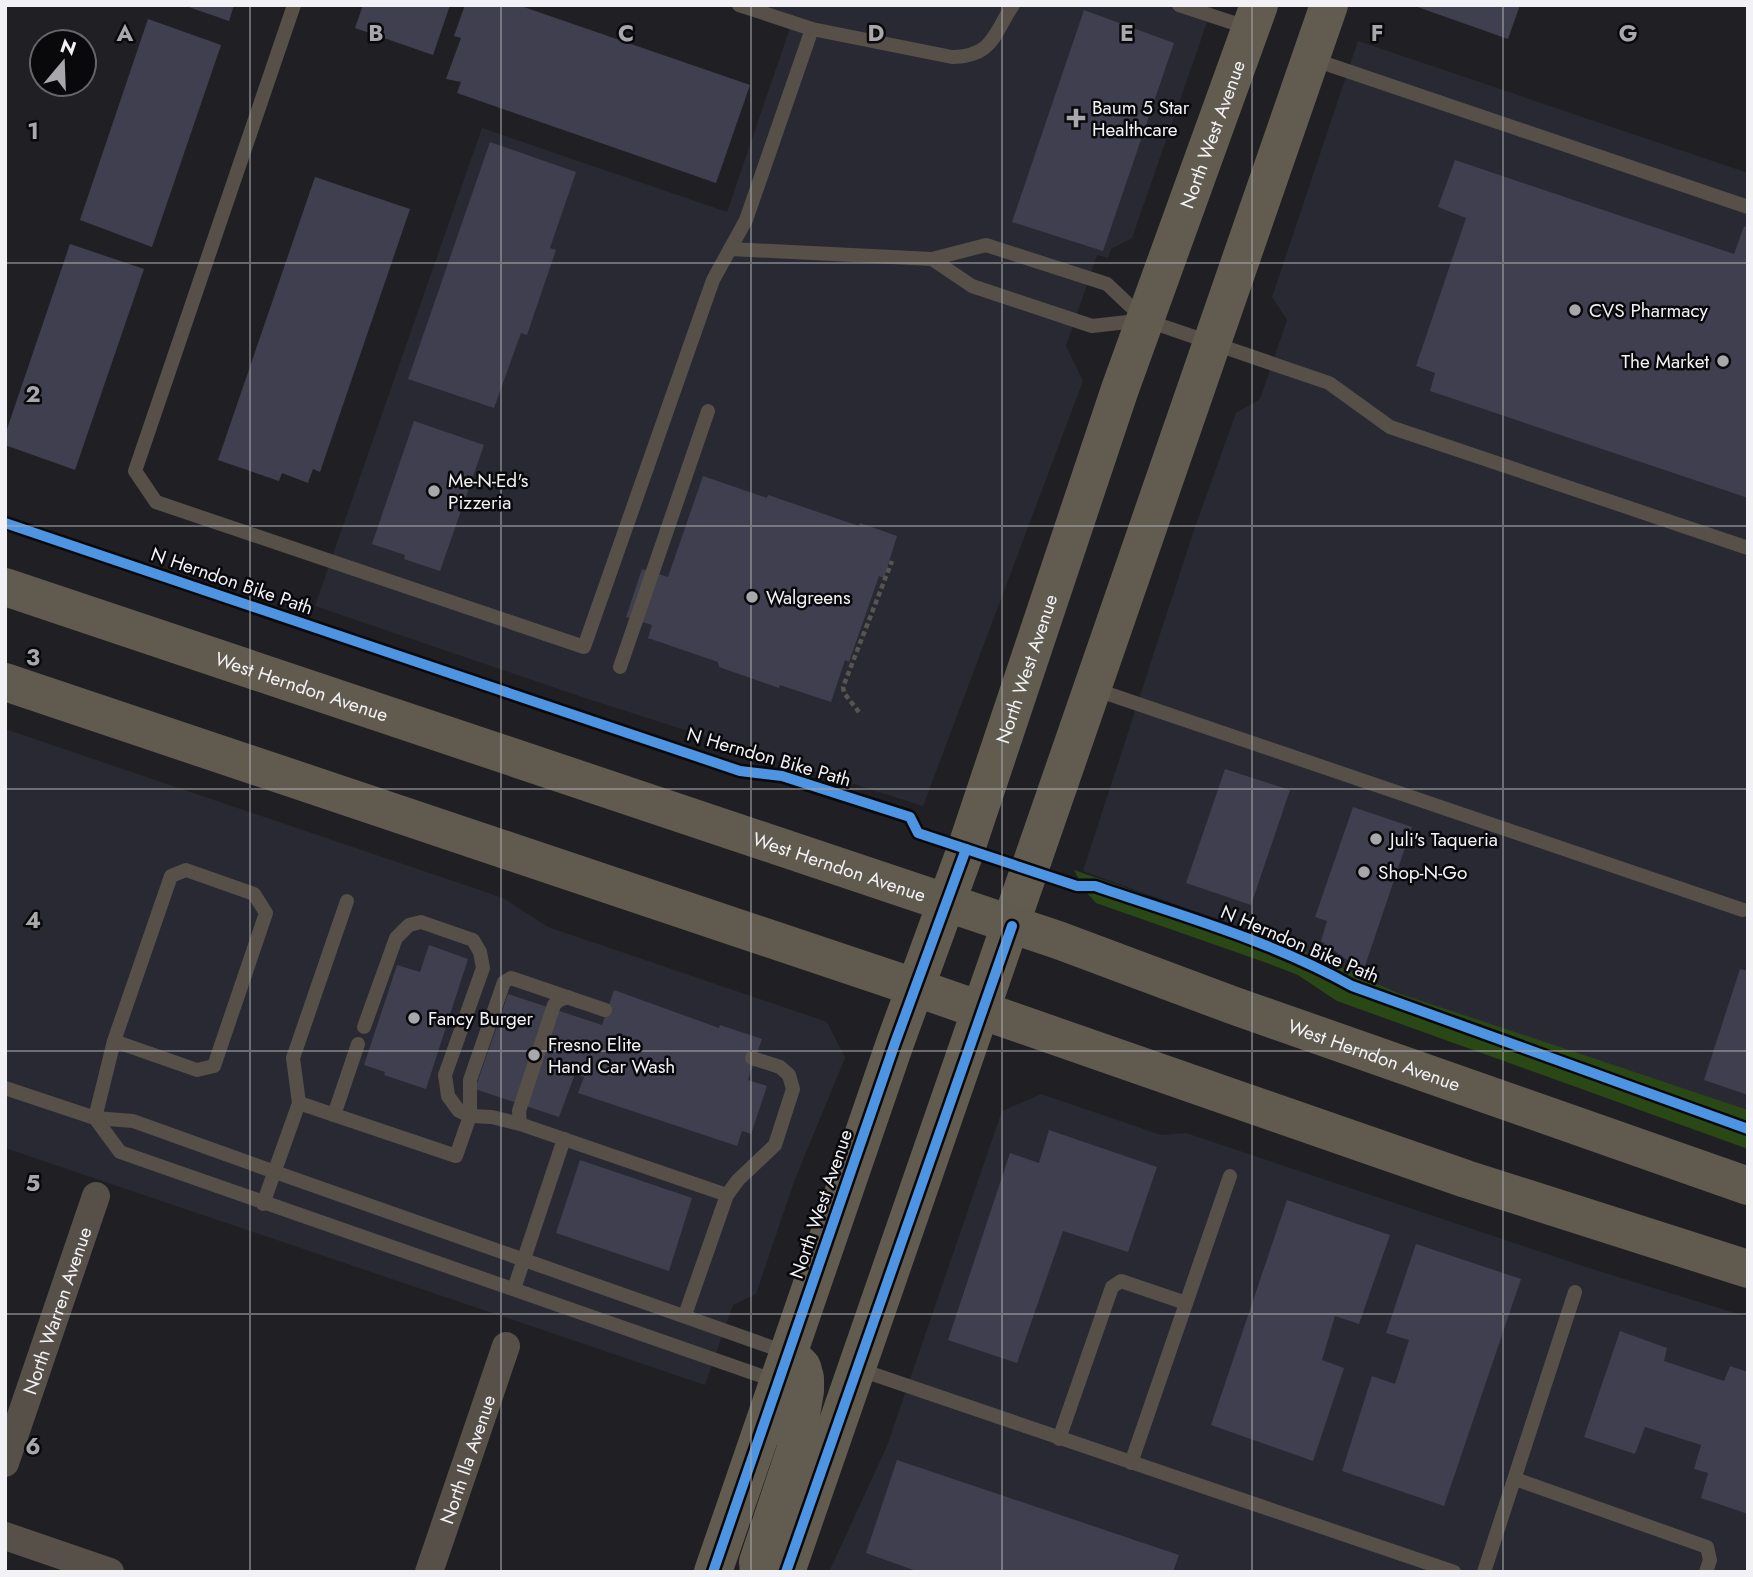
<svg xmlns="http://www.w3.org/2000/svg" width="1753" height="1577" viewBox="0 0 1753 1577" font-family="Jost,sans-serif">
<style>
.built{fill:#282933}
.green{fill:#2a4716}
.building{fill:#403f4f}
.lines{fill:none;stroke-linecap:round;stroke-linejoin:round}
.path{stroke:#585550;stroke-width:4.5;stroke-dasharray:5 3.5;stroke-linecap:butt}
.lane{stroke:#565048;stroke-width:14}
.street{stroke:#565048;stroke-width:28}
.secondary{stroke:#615c4f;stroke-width:38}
.primary{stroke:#615a4e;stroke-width:38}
.cycleway-casing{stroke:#09090c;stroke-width:15}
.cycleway{stroke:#4d94e3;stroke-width:10}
.grid{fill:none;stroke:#a8a8ac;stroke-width:2;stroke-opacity:0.55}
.poi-dot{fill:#a8a8ac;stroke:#09090c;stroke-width:2.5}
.labels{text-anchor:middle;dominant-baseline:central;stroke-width:5;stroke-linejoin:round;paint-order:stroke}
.poi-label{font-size:19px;fill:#f2f2f6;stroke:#09090c;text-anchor:start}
.street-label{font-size:19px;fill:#f2f2f6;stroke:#09090c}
.grid-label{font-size:23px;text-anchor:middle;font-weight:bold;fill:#a8a8ac;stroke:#09090c;stroke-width:5;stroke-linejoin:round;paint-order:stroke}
</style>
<rect width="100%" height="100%" fill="#202024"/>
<g class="built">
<polygon points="727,5 1213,5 1132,238 1111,249 1108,258 1097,255 1066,346 1083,381 923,806 585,698 315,606 482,128 727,212 790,28"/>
<polygon points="1358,41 1748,173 1748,1112 1398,993 1302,950 1083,871 1194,530 1236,413 1260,399 1287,320 1272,297"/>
<polygon points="5,729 503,898 548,927 827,1022 845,1058 795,1179 756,1294 733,1305 705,1385 5,1148"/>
<polygon points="1041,1094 1161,1135 1186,1133 1592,1269 1748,1317 1748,1572 829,1572 887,1446 1002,1111"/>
</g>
<polygon class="green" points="1074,870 1302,950 1398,993 1748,1110 1748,1149 1337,1001 1298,975 1264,962 1096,903 1086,892"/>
<g class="building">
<polygon points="183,5 234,5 229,21"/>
<polygon points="363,5 450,5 433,55 355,28"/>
<polygon points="465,5 518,5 750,85 716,183 457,93 461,82 446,79 461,38 454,36"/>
<polygon points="1412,5 1520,5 1508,39"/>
<polygon points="1084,10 1174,43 1103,251 1012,222"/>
<polygon points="148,19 221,45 152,247 80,220"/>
<polygon points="490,142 576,172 550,248 556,250 527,335 521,333 494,408 408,379"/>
<polygon points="1455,160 1734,254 1744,226 1748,228 1748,498 1430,391 1435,373 1416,366 1466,218 1438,207"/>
<polygon points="315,177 410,209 320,472 313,469 308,483 282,473 279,481 218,460"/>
<polygon points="70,244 144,269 75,470 5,445 5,435"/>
<polygon points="414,421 484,445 440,571 404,559 405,555 372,544"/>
<polygon points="703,476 767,498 768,495 859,526 860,523 897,536 884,578 879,576 849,662 845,660 831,702 780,685 779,688 719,667 718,662 648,638 652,625 626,617 642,569 668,577"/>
<polygon points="1225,769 1290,790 1251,905 1186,883"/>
<polygon points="1353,807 1412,827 1365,966 1350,962 1321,941 1327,921 1315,917"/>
<polygon points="429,945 468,959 426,1089 384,1075 385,1072 364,1065 397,965 420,972"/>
<polygon points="1740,969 1748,971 1748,1095 1704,1080"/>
<polygon points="614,990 719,1028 720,1025 762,1039 748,1080 767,1086 751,1134 742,1131 737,1146 578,1093 584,1077 575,1074 559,1117 475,1089 508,994 602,1025"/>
<polygon points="1049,1130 1157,1167 1128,1252 1063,1231 1017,1363 948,1340 1010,1153 1039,1163"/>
<polygon points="580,1160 692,1198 669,1271 556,1233"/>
<polygon points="1287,1200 1390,1235 1359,1324 1335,1316 1322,1360 1344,1368 1313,1461 1211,1425"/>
<polygon points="1416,1244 1521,1279 1444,1506 1342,1471 1372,1376 1395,1384 1409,1340 1386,1333"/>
<polygon points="1620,1331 1667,1348 1664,1361 1724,1381 1730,1366 1748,1372 1748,1514 1701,1498 1708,1473 1694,1469 1701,1445 1645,1427 1635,1454 1584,1437"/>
<polygon points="897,1460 1179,1555 1173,1572 919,1572 866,1553"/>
</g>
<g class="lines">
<polyline class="path" points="859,712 844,693 843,687 892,561"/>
<g class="lane">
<polyline points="294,5 135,471 156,502 584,647 713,280 746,220 812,29"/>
<path d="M739,5l73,24 140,28c41,0 42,-24 61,-52"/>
<polyline points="1179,5 1249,28"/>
<polyline points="1312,59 1748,207"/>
<polyline points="730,249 932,259 986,245 1107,284 1144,319"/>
<polyline points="932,259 972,286 1092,326 1145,320 1329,383 1390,427 1748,548"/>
<polyline points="620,667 708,411"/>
<polyline points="1094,689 1743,910"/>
<polyline points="364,1027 396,938 409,925 421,922 473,940 480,952 483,968 445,1075 448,1096 459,1111 470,1116 492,1117 520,1124 727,1195"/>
<polyline points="5,1088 95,1118 133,1121 275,1172 788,1353"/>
<polyline points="299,1103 293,1058 347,901"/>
<polyline points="334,1115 358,1044"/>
<polyline points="95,1118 120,1152 776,1381"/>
<polyline points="95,1118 114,1041 171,876 186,870 254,894 266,913 214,1066 197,1070 114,1041"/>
<polyline points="520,1124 519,1111 554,1005 559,1000 568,997"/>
<polyline points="263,1204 299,1103 456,1156 470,1116 470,1080 504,982 511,978 605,1010"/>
<polyline points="514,1289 564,1139"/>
<polyline points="685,1315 727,1195 738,1180 775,1145 793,1089 789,1075 780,1067 752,1058"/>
<polyline points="858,1369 1454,1572"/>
<polyline points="1059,1439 1112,1287 1121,1281 1186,1303"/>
<polyline points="1131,1463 1230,1176"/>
<polyline points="1515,1479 1707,1547 1710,1560 1706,1572"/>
<polyline points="1484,1572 1575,1292"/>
</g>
<g class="street">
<path id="s1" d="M5,1463l91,-267"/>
<polyline points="5,1536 110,1572"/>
<path id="s2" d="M429,1572l77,-226"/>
</g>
<g class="secondary">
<path id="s3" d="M713,1572l182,-529 71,-194 154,-460 139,-384"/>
<polyline points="759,1572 758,1562 795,1451 805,1391 805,1378 802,1367 788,1353"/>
<polyline points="786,1572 1329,5"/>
</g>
<g class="primary">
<path id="s4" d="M5,587l1053,353 174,65 516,181"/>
<polyline points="5,682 914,987 1466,1179 1748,1269"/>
</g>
<defs>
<g id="cycleway">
<path d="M5,523l735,248 42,5 128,41 8,16 159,53h18c87,30 177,55 257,100l396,143"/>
<polyline points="713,1572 895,1043 966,849"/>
<polyline points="786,1572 1012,926"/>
</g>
</defs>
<use href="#cycleway" class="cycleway-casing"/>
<use href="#cycleway" class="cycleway"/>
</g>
<path class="grid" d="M250,5v1567M501,5v1567M751,5v1567M1002,5v1567M1252,5v1567M1503,5v1567M5,263h1743M5,526h1743M5,789h1743M5,1051h1743M5,1314h1743"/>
<g class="poi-dot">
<path d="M1072.5 107.5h7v7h7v7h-7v7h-7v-7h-7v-7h7z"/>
<circle cx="1575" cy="310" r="7"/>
<circle cx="1723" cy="361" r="7"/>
<circle cx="434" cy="491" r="7"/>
<circle cx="752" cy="597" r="7"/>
<circle cx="1376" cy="839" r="7"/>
<circle cx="1364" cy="872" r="7"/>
<circle cx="414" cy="1018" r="7"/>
<circle cx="534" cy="1055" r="7"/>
</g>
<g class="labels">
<g class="poi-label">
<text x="1092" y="107">Baum 5 Star<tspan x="1092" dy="22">Healthcare</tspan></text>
<text x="1589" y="310">CVS Pharmacy</text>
<text x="1709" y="361" text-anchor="end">The Market</text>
<text x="448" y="480">Me-N-Ed's<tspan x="448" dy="22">Pizzeria</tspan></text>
<text x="766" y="597">Walgreens</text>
<text x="1390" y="839">Juli's Taqueria</text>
<text x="1378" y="872">Shop-N-Go</text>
<text x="428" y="1018">Fancy Burger</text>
<text x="548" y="1044">Fresno Elite<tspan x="548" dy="22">Hand Car Wash</tspan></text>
</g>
<g class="street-label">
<text stroke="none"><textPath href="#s3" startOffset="1522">North West Avenue</textPath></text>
<text transform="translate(232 581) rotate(19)">N Herndon Bike Path</text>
<text stroke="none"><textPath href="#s3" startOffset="956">North West Avenue</textPath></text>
<text stroke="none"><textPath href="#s4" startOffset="313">West Herndon Avenue</textPath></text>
<text transform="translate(769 757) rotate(16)">N Herndon Bike Path</text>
<text stroke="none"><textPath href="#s4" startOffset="880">West Herndon Avenue</textPath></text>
<text transform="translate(1300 944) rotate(23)">N Herndon Bike Path</text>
<text stroke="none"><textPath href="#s4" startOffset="1447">West Herndon Avenue</textPath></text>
<text transform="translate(821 1204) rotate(-71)">North West Avenue</text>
<text stroke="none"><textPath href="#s1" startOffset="161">North Warren Avenue</textPath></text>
<text stroke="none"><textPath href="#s2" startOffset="119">North Ila Avenue</textPath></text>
</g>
</g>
<g class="grid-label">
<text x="125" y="41">A</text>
<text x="376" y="41">B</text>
<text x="626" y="41">C</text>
<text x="876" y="41">D</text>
<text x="1127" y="41">E</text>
<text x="1377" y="41">F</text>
<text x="1628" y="41">G</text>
<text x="33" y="139">1</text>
<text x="33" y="402">2</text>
<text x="33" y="665">3</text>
<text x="33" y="928">4</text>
<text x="33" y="1191">5</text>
<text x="33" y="1454">6</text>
</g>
<rect width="1753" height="1577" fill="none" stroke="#f2f2f6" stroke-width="14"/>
<g transform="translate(63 63) rotate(19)"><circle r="33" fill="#09090c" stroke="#66666a" stroke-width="2"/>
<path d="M0-5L12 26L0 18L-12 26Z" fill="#a8a8ac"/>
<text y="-10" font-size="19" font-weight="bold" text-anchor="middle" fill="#f2f2f6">N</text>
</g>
</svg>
